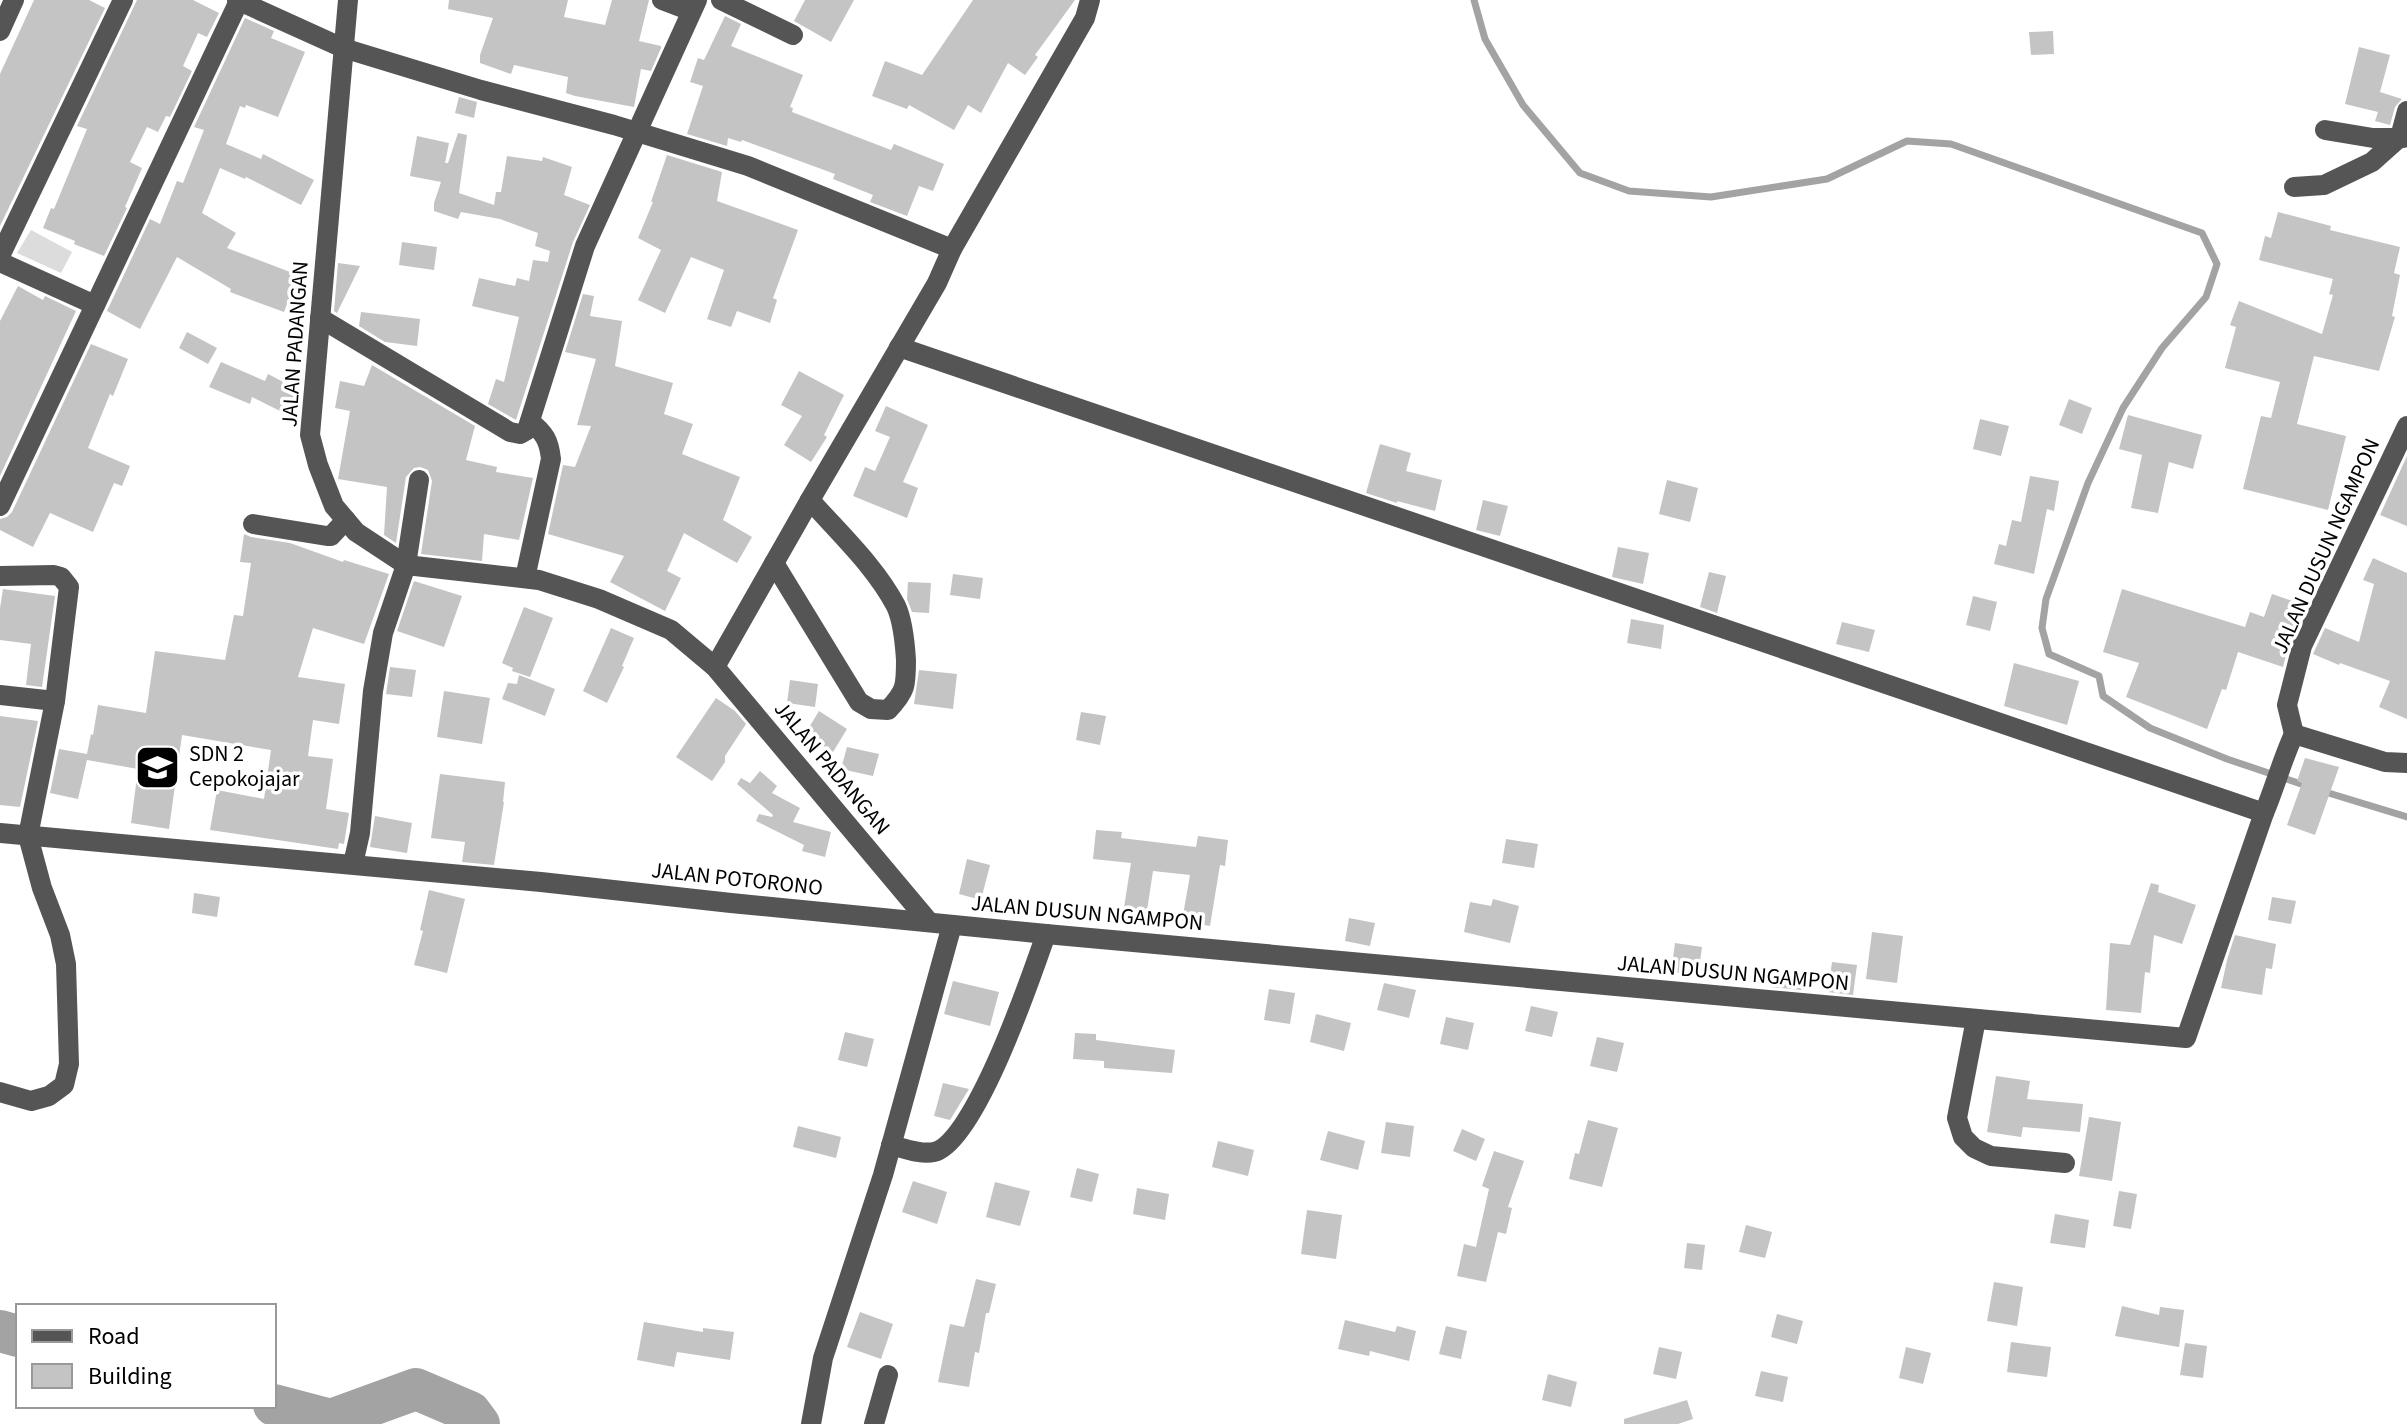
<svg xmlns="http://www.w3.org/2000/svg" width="2407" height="1424" viewBox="0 0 2407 1424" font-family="'Source Sans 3',sans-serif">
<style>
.green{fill:#dcdcdc}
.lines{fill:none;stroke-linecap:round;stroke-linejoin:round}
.stream{stroke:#a3a3a3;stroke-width:7}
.river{stroke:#a3a3a3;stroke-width:42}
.building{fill:#c4c4c4}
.minor{stroke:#555;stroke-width:20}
.labels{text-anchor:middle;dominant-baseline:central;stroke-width:7;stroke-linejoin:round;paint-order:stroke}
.street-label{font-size:22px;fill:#000;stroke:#fff}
.poi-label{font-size:22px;fill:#000;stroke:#fff;text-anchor:start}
</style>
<rect width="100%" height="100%" fill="#fff"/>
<polygon class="green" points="31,230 72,252 61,273 17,253"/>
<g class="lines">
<g class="stream">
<polyline points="1474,0 1485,39 1523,105 1580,173 1629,191 1711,197 1827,179 1907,141 1951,144 2202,233 2217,264 2206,297 2162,348 2123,408 2088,483 2046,599 2042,628 2049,654 2099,676 2103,696 2150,728 2227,759 2310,787"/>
<polyline points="2322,791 2407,817"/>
</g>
<g class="river">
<polyline points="0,1331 18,1336"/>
<polyline points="274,1405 331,1420 416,1389 470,1412 479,1424"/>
</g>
</g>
<g class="building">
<polygon points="34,0 89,0 105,8 0,226 0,74"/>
<polygon points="137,0 193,0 219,13 207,37 198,33 183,66 192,71 170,117 166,116 158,132 147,127 130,162 142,168 125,207 127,208 104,256 74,244 75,241 43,228 51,208 54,209 87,129 77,126"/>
<polygon points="449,0 568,0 564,17 605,25 612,0 649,0 639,41 661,46 661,48 651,71 641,69 634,107 575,96 566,93 568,77 514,65 511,74 480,63 480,55 493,18 448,9"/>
<polygon points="805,0 854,0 831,42 794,21"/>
<polygon points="973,0 1075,0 1035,55 1038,57 1025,75 1008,63 981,113 968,105 954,130 909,105 907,109 872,96 885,61 922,75"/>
<polygon points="725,16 741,24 731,46 803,75 790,107 793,108 792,112 891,150 894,144 944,164 933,191 919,186 907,216 870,202 873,195 833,179 835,174 742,140 741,142 728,138 727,146 687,134 703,86 690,82 698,58 704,60"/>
<polygon points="245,18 274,31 271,38 305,52 278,117 246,105 245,108 240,106 226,144 261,159 263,154 314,180 301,205 246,177 245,179 220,168 202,213 236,233 227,248 298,275 284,312 230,292 231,289 177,257 140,329 107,311 150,219 160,224 177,181 183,183 204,130 194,127"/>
<polygon points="2053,31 2054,54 2031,55 2029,32"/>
<polygon points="2359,47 2390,55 2380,92 2402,99 2395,107 2390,125 2375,121 2378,112 2345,104"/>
<polygon points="459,97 477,102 474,118 455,113"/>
<polygon points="458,133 467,135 459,193 494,205 496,192 501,192 507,156 542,161 543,157 572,167 564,195 590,205 573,242 516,420 488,404 496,379 504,382 519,317 472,306 479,278 515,286 517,278 529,281 533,260 548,262 550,251 535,246 538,233 500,219 461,212 458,219 434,211 434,203 441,182 410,176 417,136 449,143 445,163 448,163"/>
<polygon points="667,155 722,172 717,201 798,230 773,298 777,300 770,323 737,311 731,327 707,319 724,270 691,257 665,313 638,300 661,250 638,238 653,202 651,202"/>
<polygon points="2278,212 2331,226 2330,230 2400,247 2394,273 2400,275 2392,316 2395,317 2379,371 2314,356 2297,424 2346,436 2328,510 2243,489 2261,416 2271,418 2280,382 2225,368 2236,327 2230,325 2239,301 2322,334 2333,295 2329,294 2333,279 2259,260 2265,236 2271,238"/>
<polygon points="402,242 437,247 434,270 399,265"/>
<polygon points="338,263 360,266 337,313 334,311"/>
<polygon points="18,286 43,300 45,296 76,311 0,476 0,321"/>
<polygon points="583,294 594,296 590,316 622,321 615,366 673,383 664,414 693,424 682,454 740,477 723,520 752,537 737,563 684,533 667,571 681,578 665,611 610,582 624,556 548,534 563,465 575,467 591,426 577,425 596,359 565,352"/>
<polygon points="361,312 420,319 417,346 385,342 359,326"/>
<polygon points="187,332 217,348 208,364 179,348"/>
<polygon points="91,344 128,359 113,396 110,394 88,448 130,466 122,486 114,483 93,532 50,513 33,547 0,530 0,519 7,517 12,512"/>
<polygon points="221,362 265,381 268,374 299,390 286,414 252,397 250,404 209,387"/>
<polygon points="372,365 475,426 466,460 497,467 496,472 533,478 519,540 484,534 482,561 421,554 432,481 428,470 420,467 414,468 406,477 396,543 384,535 387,487 338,479 350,411 335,408 340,381 364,386"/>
<polygon points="799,371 844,395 824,435 827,437 811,462 784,445 802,416 781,405"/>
<polygon points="2069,399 2092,408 2082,434 2059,425"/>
<polygon points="886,406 928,425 903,482 918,488 907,518 853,496 865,467 875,471 890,437 875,431"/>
<polygon points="2128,415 2202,435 2193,469 2169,462 2158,513 2131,508 2142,455 2119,449"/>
<polygon points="1980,419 2009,426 2001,456 1973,449"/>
<polygon points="1380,444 1411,453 1406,471 1442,480 1435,511 1397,501 1397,503 1366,493"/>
<polygon points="2407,456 2407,526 2380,515"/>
<polygon points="2030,476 2059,481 2054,511 2047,509 2034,574 1994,564 1999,544 2006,546 2012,520 2021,522"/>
<polygon points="1667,480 1698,488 1690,522 1659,514"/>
<polygon points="1483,500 1508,506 1500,536 1476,530"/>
<polygon points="244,534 251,537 290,543 343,562 344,560 389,574 364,644 313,628 298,677 345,684 339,724 313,720 308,756 333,759 326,809 349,813 344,844 339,843 338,849 210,830 217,790 264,799 271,750 182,735 169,829 131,823 138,769 87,760 78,799 50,793 59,749 87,754 91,734 93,735 98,705 146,713 155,651 225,660 234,615 243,616 251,563 240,562"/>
<polygon points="1618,547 1649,553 1643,584 1612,577"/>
<polygon points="2373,558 2407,573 2407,719 2379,707 2390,681 2340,663 2339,665 2313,654 2325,628 2359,642 2374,584 2363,580"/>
<polygon points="1709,572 1726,576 1717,613 1700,607"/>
<polygon points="953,574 983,578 980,599 950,595"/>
<polygon points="414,581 462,596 444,647 397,631"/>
<polygon points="908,582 931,583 929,613 912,612 907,599"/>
<polygon points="3,589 55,596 42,687 26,685 31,644 0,640 0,608"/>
<polygon points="2122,589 2245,627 2250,612 2264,617 2272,594 2307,606 2290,640 2283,667 2238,652 2226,690 2222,689 2207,729 2126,697 2139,663 2103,652"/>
<polygon points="1973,596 1997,602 1990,631 1966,625"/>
<polygon points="524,607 553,618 530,677 512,671 513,668 502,663"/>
<polygon points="1631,619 1664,625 1661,649 1627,643"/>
<polygon points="1842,622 1875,630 1869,652 1836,644"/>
<polygon points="611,628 634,638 622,666 624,667 607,703 583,691"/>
<polygon points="2014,663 2079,681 2067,725 2004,706"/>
<polygon points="390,667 416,670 412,697 386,694"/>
<polygon points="919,670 957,674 953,709 914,704"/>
<polygon points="519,675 555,689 545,716 502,699 508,683 517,684"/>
<polygon points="790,680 818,684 815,707 787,703"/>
<polygon points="444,691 490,698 482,744 437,737"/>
<polygon points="716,698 735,711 746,724 725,756 725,762 712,781 676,757"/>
<polygon points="819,711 847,729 833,752 805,734"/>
<polygon points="1081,712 1106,716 1100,745 1076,740"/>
<polygon points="0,716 38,721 20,807 0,805"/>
<polygon points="847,747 879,754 873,776 841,769"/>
<polygon points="2305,758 2339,767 2315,835 2287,825 2302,783 2297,781"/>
<polygon points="760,771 777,786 772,793 800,808 793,822 831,832 825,857 802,851 804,845 756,821 759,814 772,817 773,815 737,784 741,778 750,783"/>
<polygon points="440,774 505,782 503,802 504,802 494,865 462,862 465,842 431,838"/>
<polygon points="375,816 412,823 407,853 370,847"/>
<polygon points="1096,830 1122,832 1121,838 1196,847 1198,836 1228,840 1225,866 1220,865 1210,926 1182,921 1190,875 1153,871 1145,924 1122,920 1131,863 1093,859"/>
<polygon points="1506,839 1538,844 1534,868 1502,863"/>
<polygon points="967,859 990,865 981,900 959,894"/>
<polygon points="2151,883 2159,885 2158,892 2196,905 2182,944 2154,935 2150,973 2145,972 2141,1013 2106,1010 2110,943 2130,945"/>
<polygon points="429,890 465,899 447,973 414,965 423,931 420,930"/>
<polygon points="194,893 220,897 217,917 192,913"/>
<polygon points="2272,897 2296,901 2291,924 2268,920"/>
<polygon points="1493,899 1519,906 1510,943 1464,932 1470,902 1491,906"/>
<polygon points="1349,918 1375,923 1370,946 1345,941"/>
<polygon points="1872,932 1903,936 1897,983 1866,979"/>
<polygon points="2235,935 2276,944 2272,969 2266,968 2262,995 2221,988 2227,960"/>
<polygon points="1675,943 1702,947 1698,976 1671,972"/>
<polygon points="1832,962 1857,965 1853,995 1828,992"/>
<polygon points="1775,968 1805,976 1802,990 1770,987"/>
<polygon points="953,981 999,992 990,1026 944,1014"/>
<polygon points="1384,983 1416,990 1409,1018 1377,1010"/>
<polygon points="1269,989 1295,993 1290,1024 1264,1020"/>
<polygon points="1531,1006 1558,1012 1552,1037 1525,1031"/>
<polygon points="1316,1014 1351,1023 1344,1051 1310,1042"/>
<polygon points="1446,1017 1474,1023 1468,1050 1440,1044"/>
<polygon points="845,1032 874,1039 867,1067 838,1060"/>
<polygon points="1075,1033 1096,1034 1096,1040 1175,1050 1172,1073 1104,1068 1104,1061 1073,1059"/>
<polygon points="1597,1037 1624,1043 1617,1072 1590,1066"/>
<polygon points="1996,1076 2030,1081 2027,1099 2083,1104 2080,1132 2023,1127 2021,1137 1987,1132"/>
<polygon points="943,1083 969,1089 950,1120 934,1116"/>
<polygon points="2089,1117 2121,1122 2112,1181 2079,1176"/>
<polygon points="1588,1120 1618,1128 1602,1187 1569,1179 1575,1153 1579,1154"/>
<polygon points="1386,1122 1414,1126 1410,1157 1381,1153"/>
<polygon points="798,1126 841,1137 836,1158 793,1147"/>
<polygon points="1462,1129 1485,1139 1476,1161 1453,1151"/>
<polygon points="1328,1131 1365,1141 1358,1170 1320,1160"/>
<polygon points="1218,1141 1254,1150 1248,1176 1212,1167"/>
<polygon points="1494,1151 1524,1161 1508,1207 1512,1208 1506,1234 1498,1232 1486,1282 1457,1276 1464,1244 1476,1247 1489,1189 1482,1186"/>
<polygon points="1077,1168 1099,1174 1092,1202 1070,1197"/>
<polygon points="913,1181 947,1192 937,1224 902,1212"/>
<polygon points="995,1182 1030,1191 1020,1226 986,1217"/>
<polygon points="1137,1188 1169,1194 1165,1220 1133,1214"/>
<polygon points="2119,1191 2137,1194 2131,1229 2113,1226"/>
<polygon points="1307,1210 1342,1215 1336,1259 1301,1254"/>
<polygon points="2055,1214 2089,1220 2085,1248 2050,1243"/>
<polygon points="1746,1225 1772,1232 1765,1258 1739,1252"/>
<polygon points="1687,1243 1705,1245 1702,1270 1684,1268"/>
<polygon points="976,1279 996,1284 989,1313 986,1313 979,1353 975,1352 969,1387 938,1382 950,1324 964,1327"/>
<polygon points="1994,1282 2023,1287 2017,1326 1987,1321"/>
<polygon points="2122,1306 2159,1315 2160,1307 2184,1310 2179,1347 2115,1336"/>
<polygon points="860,1312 893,1324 881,1359 847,1347"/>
<polygon points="1777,1314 1803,1321 1797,1344 1771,1337"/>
<polygon points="1345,1320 1395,1332 1397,1326 1416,1331 1409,1361 1370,1351 1369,1356 1338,1349"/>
<polygon points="644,1322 703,1332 703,1328 734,1332 730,1360 677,1352 674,1367 637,1360"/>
<polygon points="1446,1326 1467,1331 1461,1359 1439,1354"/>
<polygon points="2011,1342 2051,1347 2047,1377 2007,1372"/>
<polygon points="2185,1343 2207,1346 2203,1378 2180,1375"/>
<polygon points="1659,1347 1682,1352 1676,1379 1653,1374"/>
<polygon points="1906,1347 1931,1353 1923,1384 1899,1378"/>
<polygon points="1761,1371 1788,1377 1783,1402 1755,1396"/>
<polygon points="1548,1374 1577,1382 1571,1407 1542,1400"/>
<polygon points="1687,1400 1693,1419 1678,1424 1624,1424 1624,1419"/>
</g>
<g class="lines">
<g class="minor">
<polyline points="237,0 343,48 481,90 614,125 748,166 952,249"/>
<polyline points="348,0 310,435 318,465 334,506 356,532 406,565 539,580 599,599 671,630 715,667 929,922"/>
<polyline points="662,0 691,11"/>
<polyline points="721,0 793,35"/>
<polyline points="0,31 14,0"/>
<polyline points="2325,130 2373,138 2403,138"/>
<polyline points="2294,187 2324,185 2372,162 2400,137 2407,111"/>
<polyline points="0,256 123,0"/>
<polyline points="0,262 95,305"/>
<polyline points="320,318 510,432 520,434 527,430 585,246 697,0"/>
<polyline points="899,347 2264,813"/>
<polyline points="0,506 239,1"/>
<polyline points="253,524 327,536 331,536 346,520"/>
<path d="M774,563l85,139 12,7 17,1c18,-19 18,-24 18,-50 -1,-16 -3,-39 -10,-54 -21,-40 -57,-73 -86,-106"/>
<polyline points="0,576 54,575 61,577 69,587 55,701 28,836 42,888 60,935 66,964 69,1064 64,1085 49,1096 31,1101 0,1092"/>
<path d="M525,578l26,-119c-2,-18 -6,-26 -21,-37"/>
<polyline points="715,667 810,500 937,283 952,249 1085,18 1090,0"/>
<polyline points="0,695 55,701"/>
<polyline points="2294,734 2287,705 2302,646 2407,426"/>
<path d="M0,833l541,49 190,21 315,31 1140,104 78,-225c11,-26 18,-53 30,-79l91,28 22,1"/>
<polyline points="353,864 360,833 373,691 383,633 406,565 419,480"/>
<polyline points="1976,1019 1957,1118 1963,1137 1974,1148 1991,1156 2065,1163"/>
<path d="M891,1145c13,3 29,10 43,7 41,-9 98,-178 112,-218"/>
<polyline points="811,1424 823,1358 883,1175 952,925"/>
<polyline points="874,1424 888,1375"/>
</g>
</g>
<defs>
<symbol id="school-square" viewBox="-11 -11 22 22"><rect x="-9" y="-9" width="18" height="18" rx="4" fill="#000" stroke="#fff"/><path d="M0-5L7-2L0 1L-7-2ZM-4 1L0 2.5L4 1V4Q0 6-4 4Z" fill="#fff"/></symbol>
</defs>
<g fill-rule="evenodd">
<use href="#school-square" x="132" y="742" width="51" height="51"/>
</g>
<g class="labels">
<g class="street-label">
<text transform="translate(295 344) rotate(-86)">JALAN PADANGAN</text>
<text transform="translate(2326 546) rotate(-66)">JALAN DUSUN NGAMPON</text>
<text transform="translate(832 768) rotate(50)">JALAN PADANGAN</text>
<text transform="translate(737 879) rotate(6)">JALAN POTORONO</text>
<text transform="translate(1087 913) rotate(5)">JALAN DUSUN NGAMPON</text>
<text transform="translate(1733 973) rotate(5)">JALAN DUSUN NGAMPON</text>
</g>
<g class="poi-label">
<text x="189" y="754">SDN 2<tspan x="189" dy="25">Cepokojajar</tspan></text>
</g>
</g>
<rect x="16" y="1304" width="260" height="104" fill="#ffffff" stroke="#999999" stroke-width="2"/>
<rect x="32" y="1330" width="40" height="12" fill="#555555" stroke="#999999" stroke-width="2"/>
<text x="88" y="1344" font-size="24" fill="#000000">Road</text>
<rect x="32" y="1364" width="40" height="24" fill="#c4c4c4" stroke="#999999" stroke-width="2"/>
<text x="88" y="1384" font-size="24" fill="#000000">Building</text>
</svg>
